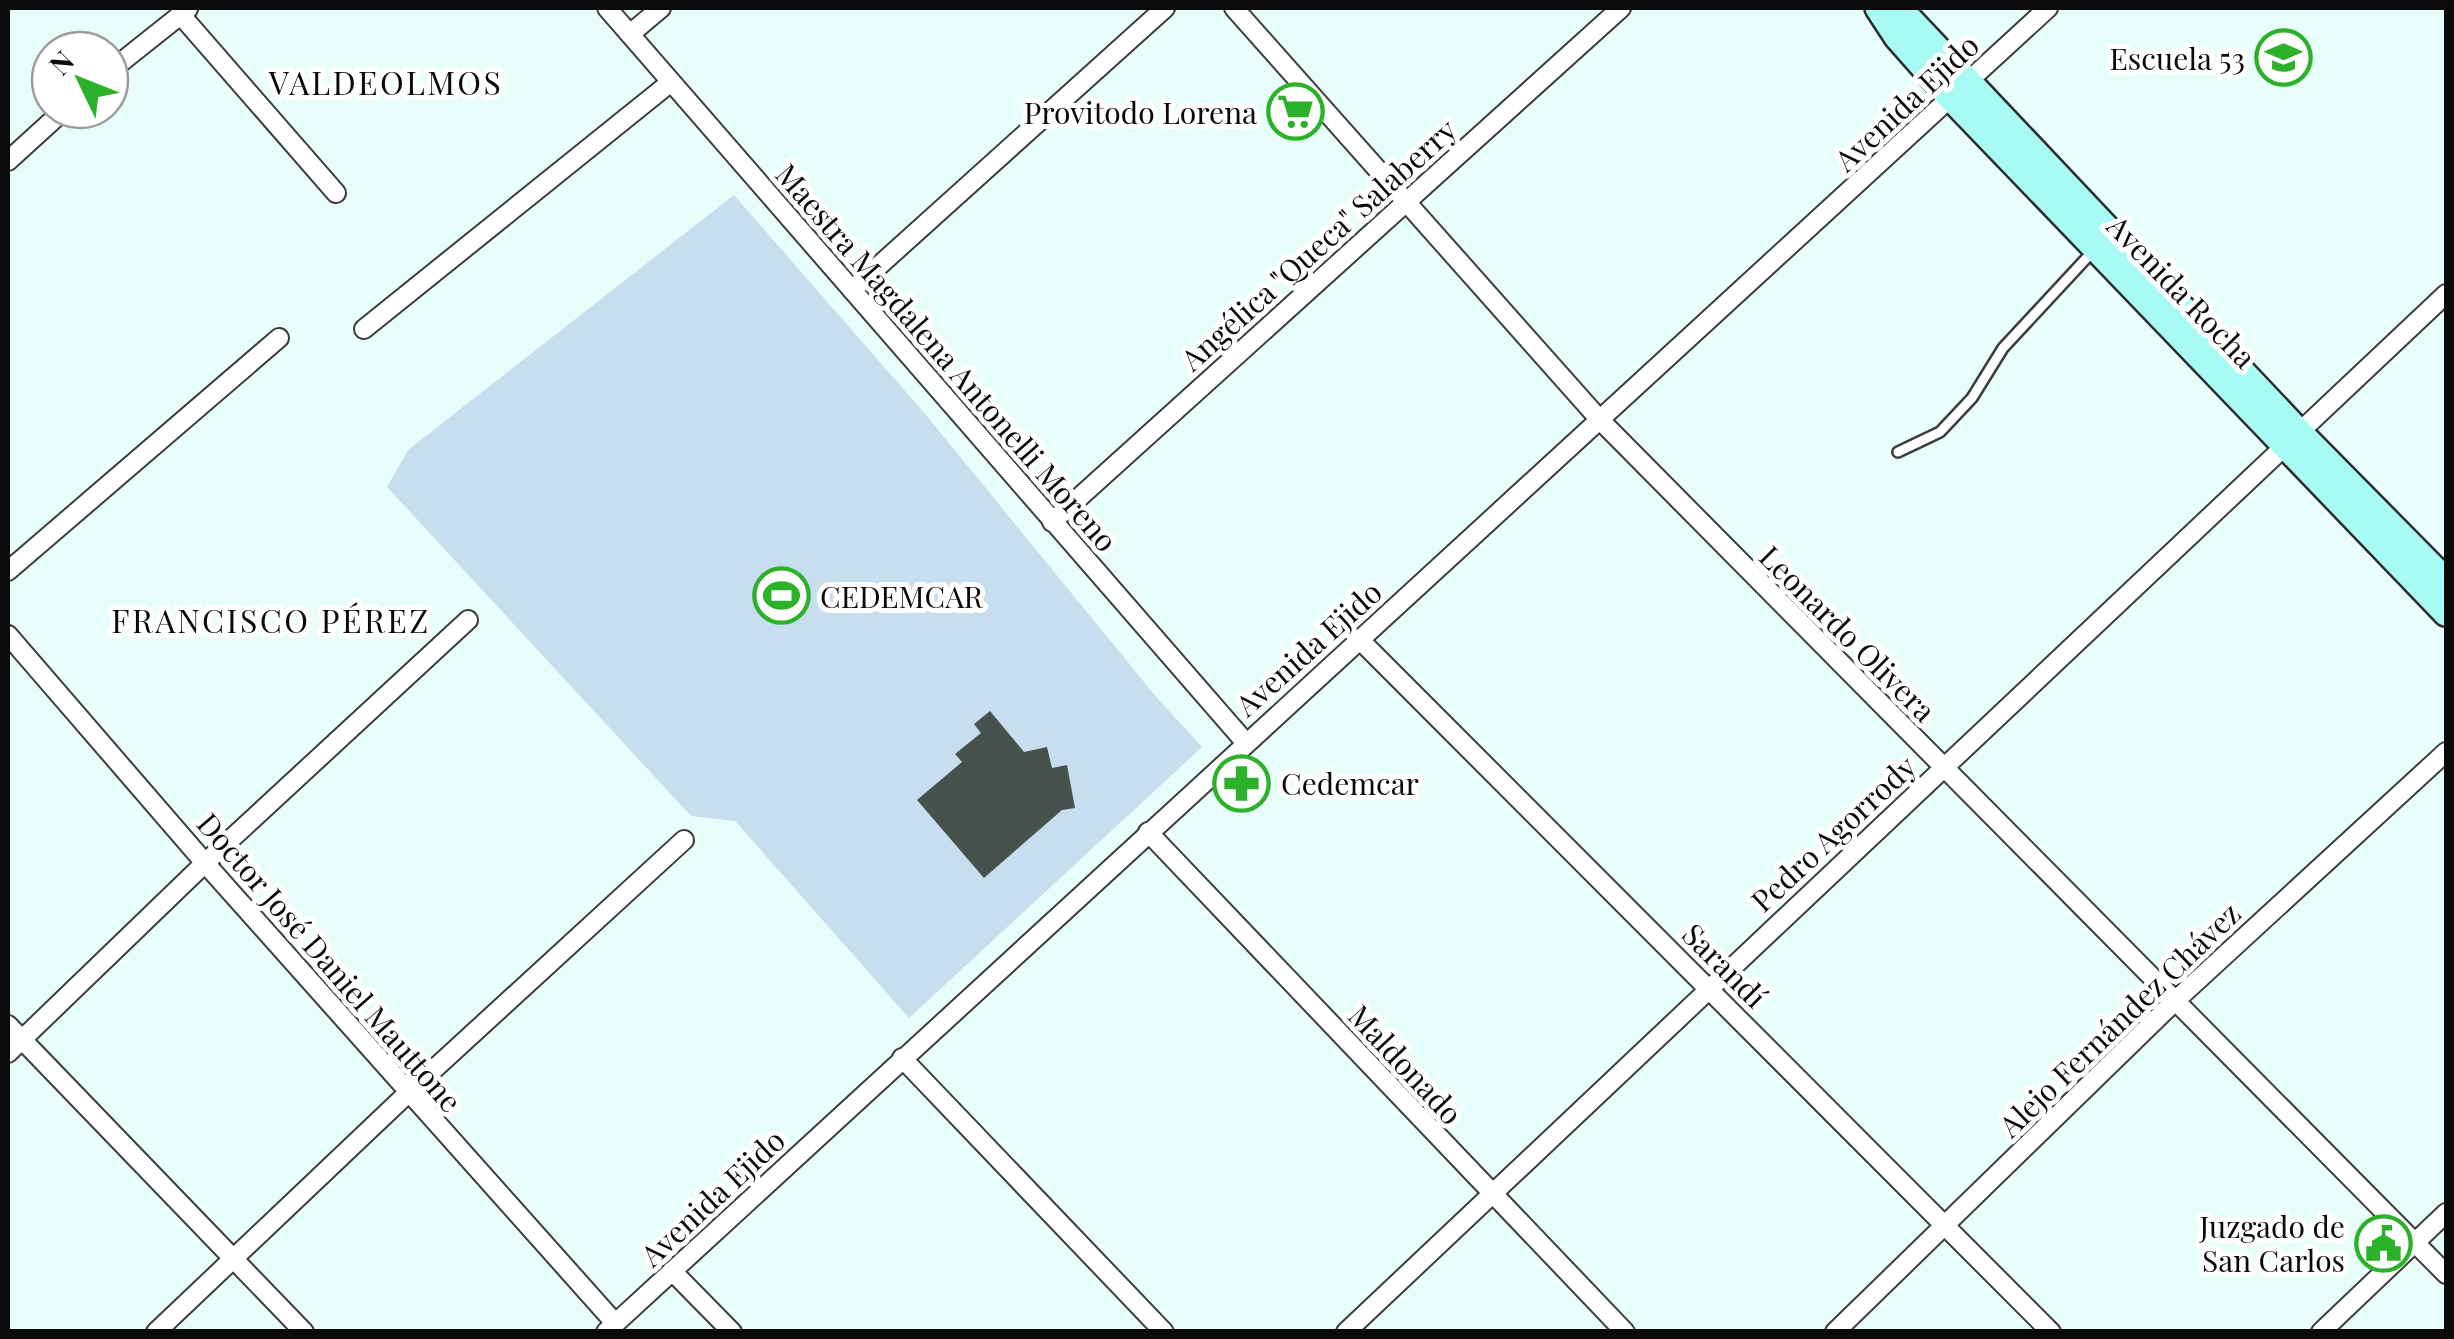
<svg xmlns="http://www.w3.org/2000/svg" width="2454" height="1339" viewBox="0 0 2454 1339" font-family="'Playfair Display',serif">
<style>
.pitch{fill:#c6deed}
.building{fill:#47524c}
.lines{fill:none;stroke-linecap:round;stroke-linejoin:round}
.lane-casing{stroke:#3d3d3d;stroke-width:14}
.street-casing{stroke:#3d3d3d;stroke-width:22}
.secondary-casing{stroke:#2c2c2c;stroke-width:30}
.lane{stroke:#fff;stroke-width:9}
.street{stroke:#fff;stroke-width:18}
.secondary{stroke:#a7fbf4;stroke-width:25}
.labels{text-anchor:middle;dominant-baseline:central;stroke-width:10;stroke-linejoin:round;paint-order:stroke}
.poi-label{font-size:30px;fill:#0a0a0a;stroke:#fff;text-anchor:end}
.street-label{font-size:30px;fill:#0a0a0a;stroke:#fff}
.neighbourhood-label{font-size:32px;letter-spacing:2.5px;fill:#0a0a0a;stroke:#fff}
</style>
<rect width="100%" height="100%" fill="#e8fefa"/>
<polygon class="pitch" points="734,195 926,415 1158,699 1202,747 909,1018 735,821 691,816 387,487 408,450"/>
<polygon class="building" points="990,711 1024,752 1047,747 1052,768 1067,765 1075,808 1062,810 984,878 917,800 962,762 955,754 981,733 974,724"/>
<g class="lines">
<defs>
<polyline id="lane" points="1898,452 1940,432 1972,398 2003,348 2094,250"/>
<g id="street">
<polyline points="607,8 1246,743"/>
<polyline points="1234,8 1600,420 2446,1274"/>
<polyline points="180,14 336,193"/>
<polyline points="630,34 661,8"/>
<polyline points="110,71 188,9"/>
<polyline points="8,161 64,110"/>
<polyline points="852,290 1165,8"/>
<polyline points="364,329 671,82"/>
<polyline points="1052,522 1621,8"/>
<polyline points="8,571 279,338"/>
<polyline points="8,635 205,863 615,1323"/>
<polyline points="1359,639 2051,1332"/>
<polyline points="1148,832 1625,1332"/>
<polyline points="8,1025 304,1332"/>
<polyline points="8,1053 205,863 468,620"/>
<polyline points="902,1058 1164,1332"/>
<polyline points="672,1271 732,1332"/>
<polyline points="156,1332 408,1093 684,840"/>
<polyline points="606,1332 2048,8"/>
<polyline points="1346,1332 2446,294"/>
<polyline points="1835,1332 2175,1001 2446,752"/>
<polyline points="2321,1332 2446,1213"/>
</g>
<g id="secondary">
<polyline points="1878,8 1897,37 1951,98 2446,613"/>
<polyline points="1899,8 2299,432 2446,581"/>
</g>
</defs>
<use href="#lane" class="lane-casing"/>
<use href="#street" class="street-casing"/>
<use href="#secondary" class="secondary-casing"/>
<use href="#lane" class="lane"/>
<use href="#street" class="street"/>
<use href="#secondary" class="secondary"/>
</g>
<defs>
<symbol id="school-ring" viewBox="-11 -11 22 22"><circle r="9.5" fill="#fff" stroke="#2cb22a" stroke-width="1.5"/><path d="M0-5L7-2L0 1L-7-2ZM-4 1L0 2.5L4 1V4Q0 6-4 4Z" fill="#2cb22a"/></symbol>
<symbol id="supermarket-ring" viewBox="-11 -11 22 22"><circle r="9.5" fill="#fff" stroke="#2cb22a" stroke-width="1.5"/><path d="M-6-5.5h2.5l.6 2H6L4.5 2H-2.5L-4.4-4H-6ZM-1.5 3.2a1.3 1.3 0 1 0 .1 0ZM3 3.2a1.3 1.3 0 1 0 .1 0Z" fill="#2cb22a"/></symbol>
<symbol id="stadium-ring" viewBox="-11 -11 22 22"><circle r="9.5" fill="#fff" stroke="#2cb22a" stroke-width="1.5"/><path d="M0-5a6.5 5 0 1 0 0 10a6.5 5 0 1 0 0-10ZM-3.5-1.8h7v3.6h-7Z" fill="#2cb22a"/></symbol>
<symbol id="pharmacy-ring" viewBox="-11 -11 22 22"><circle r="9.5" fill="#fff" stroke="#2cb22a" stroke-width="1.5"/><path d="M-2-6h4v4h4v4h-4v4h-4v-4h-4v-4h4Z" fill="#2cb22a"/></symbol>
<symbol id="civic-ring" viewBox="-11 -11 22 22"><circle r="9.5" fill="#fff" stroke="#2cb22a" stroke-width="1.5"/><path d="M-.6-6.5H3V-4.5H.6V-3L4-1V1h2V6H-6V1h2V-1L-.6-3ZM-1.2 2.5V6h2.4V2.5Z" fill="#2cb22a"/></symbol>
</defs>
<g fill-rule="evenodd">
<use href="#school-ring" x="2252" y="26" width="63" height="63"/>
<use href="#supermarket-ring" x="1264" y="80" width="63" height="63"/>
<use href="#stadium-ring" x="750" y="564" width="63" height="63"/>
<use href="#pharmacy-ring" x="1210" y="752" width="63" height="63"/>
<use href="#civic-ring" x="2352" y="1212" width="63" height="63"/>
</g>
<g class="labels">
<g class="poi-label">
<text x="2245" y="58">Escuela 53</text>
<text x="1257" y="112">Provitodo Lorena</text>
<text x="820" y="596" text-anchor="start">CEDEMCAR</text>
<text x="1281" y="783" text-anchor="start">Cedemcar</text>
<text x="2345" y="1226">Juzgado de<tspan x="2345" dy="34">San Carlos</tspan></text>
</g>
<g class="street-label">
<text transform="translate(1906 102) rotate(-43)">Avenida Ejido</text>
<text transform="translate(1318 244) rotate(-42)">Angélica "Queca" Salaberry</text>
<text transform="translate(2182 291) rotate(46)">Avenida Rocha</text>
<text transform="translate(947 357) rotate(49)">Maestra Magdalena Antonelli Moreno</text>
<text transform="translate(1848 633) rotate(45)">Leonardo Olivera</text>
<text transform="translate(1308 648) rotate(-42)">Avenida Ejido</text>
<text transform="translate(1833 833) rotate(-43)">Pedro Agorrody</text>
<text transform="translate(330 962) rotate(49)">Doctor José Daniel Mauttone</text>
<text transform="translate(1725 965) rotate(45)">Sarandí</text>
<text transform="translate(2119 1019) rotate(-44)">Alejo Fernández Chávez</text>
<text transform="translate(1406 1064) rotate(47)">Maldonado</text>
<text transform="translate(712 1197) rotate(-43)">Avenida Ejido</text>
</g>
<g class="neighbourhood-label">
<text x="386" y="81">VALDEOLMOS</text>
<text x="271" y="619">FRANCISCO PÉREZ</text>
</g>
</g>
<rect width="2454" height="1339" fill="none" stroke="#0a0a0a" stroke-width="20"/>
<g transform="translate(80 80) rotate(313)"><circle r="48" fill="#ffffff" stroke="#9d9d9d" stroke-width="2.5"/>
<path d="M0-8L18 38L0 25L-18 38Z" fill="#2cb22a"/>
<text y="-15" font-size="28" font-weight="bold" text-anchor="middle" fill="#0a0a0a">N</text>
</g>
</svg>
